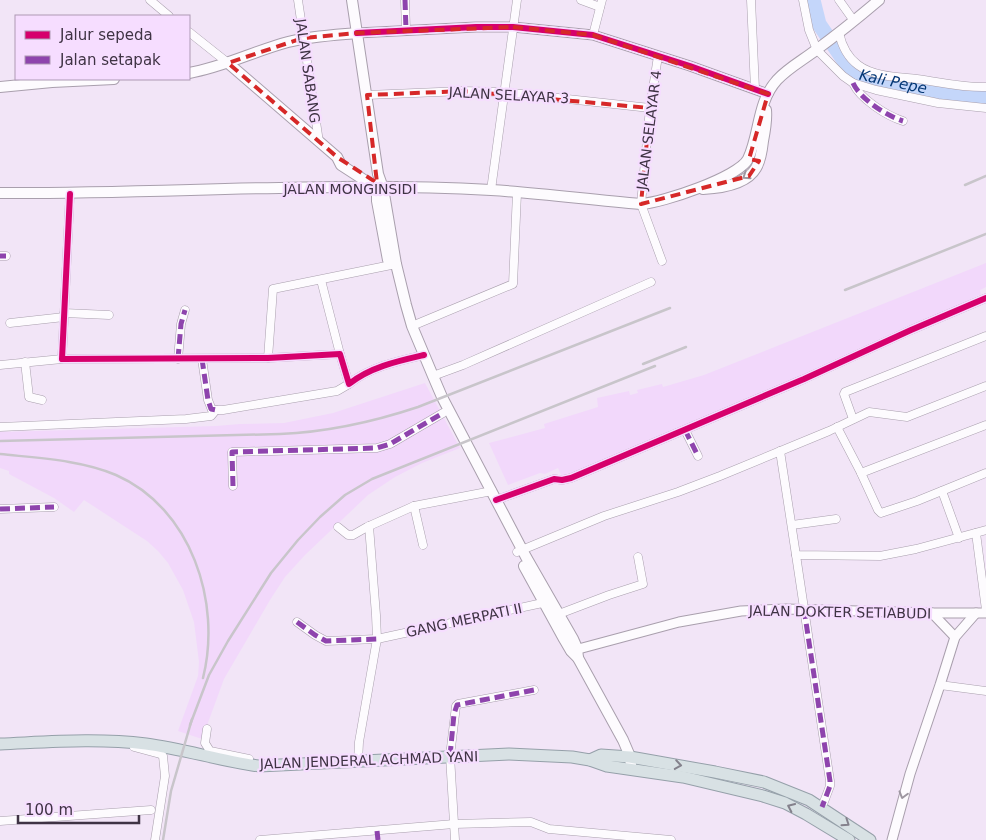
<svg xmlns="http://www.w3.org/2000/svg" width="986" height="840" viewBox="0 0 986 840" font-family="'DejaVu Sans',sans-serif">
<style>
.built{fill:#f2d8fb}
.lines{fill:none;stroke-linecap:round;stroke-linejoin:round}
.river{stroke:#c4d6fa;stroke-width:15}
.minor-casing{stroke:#a99fad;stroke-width:9}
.tertiary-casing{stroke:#a99fad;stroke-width:11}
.secondary-casing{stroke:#a99fad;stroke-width:12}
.primary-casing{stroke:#95a0a9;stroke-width:13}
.minor{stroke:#fdfbfe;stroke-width:8}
.tertiary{stroke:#fdfbfe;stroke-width:9}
.secondary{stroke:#fdfbfe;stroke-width:10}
.primary{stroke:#d8e1e4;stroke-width:11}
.rail{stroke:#c8c5ca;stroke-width:2.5}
.quiet{stroke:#8e44ad;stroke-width:5;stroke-dasharray:10 5;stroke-linecap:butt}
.cycleway-casing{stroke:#f6ddff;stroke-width:9}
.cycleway{stroke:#d6006c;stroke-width:6}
.oneway{stroke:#9e97a1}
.oneway2{stroke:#84818c}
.marked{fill:none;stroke:#d62828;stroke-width:4;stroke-dasharray:10 6;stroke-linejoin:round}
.labels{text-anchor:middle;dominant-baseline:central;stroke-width:4.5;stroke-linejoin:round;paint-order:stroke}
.street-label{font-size:14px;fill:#3f3344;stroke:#f6ddff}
.water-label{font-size:15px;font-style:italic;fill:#063875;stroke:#f6ddff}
</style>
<rect width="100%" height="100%" fill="#f2e5f7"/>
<g class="built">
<polygon points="986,263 986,287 980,290 981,294 930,320 803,377 563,479 558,468 545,474 540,473 508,485 489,443 545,428 544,424 598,407 597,398 629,391 630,395 638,393 637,390 662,384 663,387 704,375"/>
<polygon points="425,383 460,448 422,463 395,477 368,495 305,555 285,577 270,600 224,679 202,739 178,731 198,676 199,662 194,622 183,590 168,563 158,551 147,541 84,500 74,512 54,498 9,474 9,471 0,468 0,432 216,426 240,424 284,423 333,413"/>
</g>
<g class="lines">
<path class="river" id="s1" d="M813,0l6,24 26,38 11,12 100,21 30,2"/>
<defs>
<g id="minor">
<polyline points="150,0 169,16"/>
<polyline points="298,0 319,142"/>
<polyline points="405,0 406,30"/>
<polyline points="581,0 600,7"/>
<polyline points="751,0 755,89"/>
<polyline points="803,0 809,30 817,50 843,76 853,83 876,90 938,103 986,108"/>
<polyline points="839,0 854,21"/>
<polyline points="189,32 228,63"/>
<path d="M839,33c3,13 8,24 19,32 16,12 41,12 59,14 23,3 46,9 69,8"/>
<polyline points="593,35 602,0"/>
<polyline points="658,56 650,108 641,204 662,261"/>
<path d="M853,83c7,16 34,33 50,38"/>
<polyline points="367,95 463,91 504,92 650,108"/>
<polyline points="491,190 517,0"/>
<path d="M70,194l-8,165 206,-1 72,-4 9,30c21,-17 49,-23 75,-29"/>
<polyline points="0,256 6,256"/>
<polyline points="321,280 340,354"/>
<polyline points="64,313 109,315"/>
<polyline points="10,323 64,317"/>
<polyline points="412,326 513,284 517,193"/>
<polyline points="268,358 273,289 396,264"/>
<polyline points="178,359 181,324 185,310"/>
<polyline points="202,359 208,400 212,410 223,410 337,391 349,384"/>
<polyline points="25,362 29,397 42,400"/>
<polyline points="0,365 62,359"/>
<polyline points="433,376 463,365 651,282"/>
<polyline points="853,419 844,394 845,392 986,336"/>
<polyline points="0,427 186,419 211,416 216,410"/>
<polyline points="837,427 861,473 878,510 881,513 917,501 986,473"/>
<polyline points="685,430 698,456"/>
<polyline points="780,451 796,555 880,556 916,549 986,530"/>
<polyline points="861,473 986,425"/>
<polyline points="233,486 232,452 377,448 390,444 443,413"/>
<polyline points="942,491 959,538"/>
<polyline points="496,500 554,479 562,480 571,478 804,379 911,330 986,298"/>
<polyline points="414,506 423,545"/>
<polyline points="0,509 54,507"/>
<polyline points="792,525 836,519"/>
<polyline points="338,527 348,535 353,535 367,527 414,506 492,491"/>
<polyline points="976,533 986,610"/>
<polyline points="517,552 604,516 678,492 720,476 829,431 869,412 907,417 986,386"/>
<polyline points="796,555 830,781 830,786 822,807"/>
<polyline points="559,614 609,595 643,584 638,557"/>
<polyline points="297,622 315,635 326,641 377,639 547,602"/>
<polyline points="940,685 986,691"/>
<polyline points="207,729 205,743 210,751 249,759"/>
<polyline points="134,747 160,754 163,756 165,776 155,840"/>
<polyline points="358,762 359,742 377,639 376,615 369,526"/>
<polyline points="0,821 151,810"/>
<polyline points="260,840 454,824 531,822 549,829 671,840"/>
<polyline points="455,840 450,756 456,706 458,704 534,690"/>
</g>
<g id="tertiary">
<polyline points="357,33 476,27 513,27 593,35 690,66 768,94"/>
<polyline points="932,613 955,637"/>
<polyline points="571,651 679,622 741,611 786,609 932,613 986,613"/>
<polyline points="892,840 910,774 940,685 955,637 976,613"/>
</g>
<g id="secondary">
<polyline points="352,0 378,174 383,188 396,264 406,305 412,326 433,376 442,397 526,557 573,639 577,648 578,658"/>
<polyline points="228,63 337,157 341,165 375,187"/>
<path d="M189,73c35,-6 65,-22 99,-31 23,-6 46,-7 69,-9"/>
<polyline points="0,87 52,82 114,79"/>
<polyline points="377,183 377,201 388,260"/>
<path d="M703,189c18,-1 44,-5 53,-21 5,-8 6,-18 7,-27 2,-10 4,-21 3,-31"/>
<path d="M0,193c163,1 327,-12 491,-3 50,3 100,10 150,14 21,-1 98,-27 107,-45 12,-25 9,-57 29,-79 11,-12 26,-20 39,-30 22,-16 43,-33 63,-50"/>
<polyline points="524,566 564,639 571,651 578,658 623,740 629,754 631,764"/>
</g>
<g id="primary">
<path d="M0,744c49,-2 97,-6 146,0 38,5 75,17 113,22l250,-12 63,3 18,3 17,6 76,11 80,19 22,7 21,11 43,26"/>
<polyline points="590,760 601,755 630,757 715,772 764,782 809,800 870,840"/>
</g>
</defs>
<use href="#minor" class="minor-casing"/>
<use href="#tertiary" class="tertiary-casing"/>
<use href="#secondary" class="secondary-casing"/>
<use href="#primary" class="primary-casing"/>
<use href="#minor" class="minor"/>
<use href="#tertiary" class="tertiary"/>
<use href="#secondary" class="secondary"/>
<use href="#primary" class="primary"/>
<g class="rail">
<polyline points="965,185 986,176"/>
<polyline points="845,290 986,234"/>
<polyline points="643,364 686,347"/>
<path d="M0,441l280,-7c48,-2 93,-12 138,-27l252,-99"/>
<path d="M0,454c37,4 82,6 116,21 75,33 106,127 87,203"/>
<polyline points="190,725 209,675 228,641 271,573 298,540 320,517 345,495 372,479 655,366"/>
<polyline points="163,840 171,791 192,719"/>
</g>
<g class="quiet">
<polyline points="405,0 406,30"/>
<path d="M853,83c7,16 34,33 50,38"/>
<polyline points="0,256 6,256"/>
<polyline points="178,359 181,324 185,310"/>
<polyline points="202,359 208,400 211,409 216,410"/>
<polyline points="685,430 698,456"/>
<polyline points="233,486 232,452 377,448 390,444 443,413"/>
<polyline points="0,509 54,507"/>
<polyline points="804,609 830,781 830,786 822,807"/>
<polyline points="297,622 315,635 326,641 377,639"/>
<polyline points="450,756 454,714 457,705 534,690"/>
<polyline points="377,831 378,840"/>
</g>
<defs>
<g id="cycleway">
<polyline points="357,33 476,27 513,27 593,35 690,66 768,94"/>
<path d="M70,194l-8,165 206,-1 72,-4 9,30c21,-17 49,-23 75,-29"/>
<polyline points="496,500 554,479 562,480 571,478 804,379 911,330 986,298"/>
</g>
</defs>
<use href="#cycleway" class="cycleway-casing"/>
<use href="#cycleway" class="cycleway"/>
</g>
<defs><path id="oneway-chevron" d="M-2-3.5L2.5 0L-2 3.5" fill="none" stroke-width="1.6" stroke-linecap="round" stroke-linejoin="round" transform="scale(1.25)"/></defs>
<g class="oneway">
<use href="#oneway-chevron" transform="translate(746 176) rotate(146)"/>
<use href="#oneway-chevron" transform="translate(903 795) rotate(106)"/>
</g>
<g class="oneway2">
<use href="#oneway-chevron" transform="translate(678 765) rotate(9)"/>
<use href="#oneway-chevron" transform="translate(791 807) rotate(-155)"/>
<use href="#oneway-chevron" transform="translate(846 823) rotate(34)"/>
</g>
<path class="marked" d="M513,27l80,8 175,59 -19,65 10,2 -10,15 -108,28 9,-96 -187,-17 -96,4 10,88 -40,-26 -109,-94 75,-25 54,-5z"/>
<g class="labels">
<g class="street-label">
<text transform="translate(308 71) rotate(82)">JALAN SABANG</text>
<text transform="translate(509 95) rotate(3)">JALAN SELAYAR 3</text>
<text transform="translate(649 130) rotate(-83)">JALAN SELAYAR 4</text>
<text x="350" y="189">JALAN MONGINSIDI</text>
<text transform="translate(840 612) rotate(1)">JALAN DOKTER SETIABUDI</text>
<text transform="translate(464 620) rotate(-12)">GANG MERPATI II</text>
<text transform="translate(369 760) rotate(-2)">JALAN JENDERAL ACHMAD YANI</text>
</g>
<g class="water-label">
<text stroke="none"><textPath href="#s1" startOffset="125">Kali Pepe</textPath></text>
</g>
</g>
<rect x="15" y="15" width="175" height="65" fill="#f6ddff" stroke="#ad99b4"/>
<rect x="25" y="31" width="25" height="8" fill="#d6006c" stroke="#ad99b4"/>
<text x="60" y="40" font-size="15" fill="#3f3344">Jalur sepeda</text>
<rect x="25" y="56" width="25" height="8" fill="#8e44ad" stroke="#ad99b4"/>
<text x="60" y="65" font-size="15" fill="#3f3344">Jalan setapak</text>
<path d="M18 815v8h121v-8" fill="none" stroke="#3f3344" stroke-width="2.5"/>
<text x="25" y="815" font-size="15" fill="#3f3344" stroke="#f6ddff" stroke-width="4" paint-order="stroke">100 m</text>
</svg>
